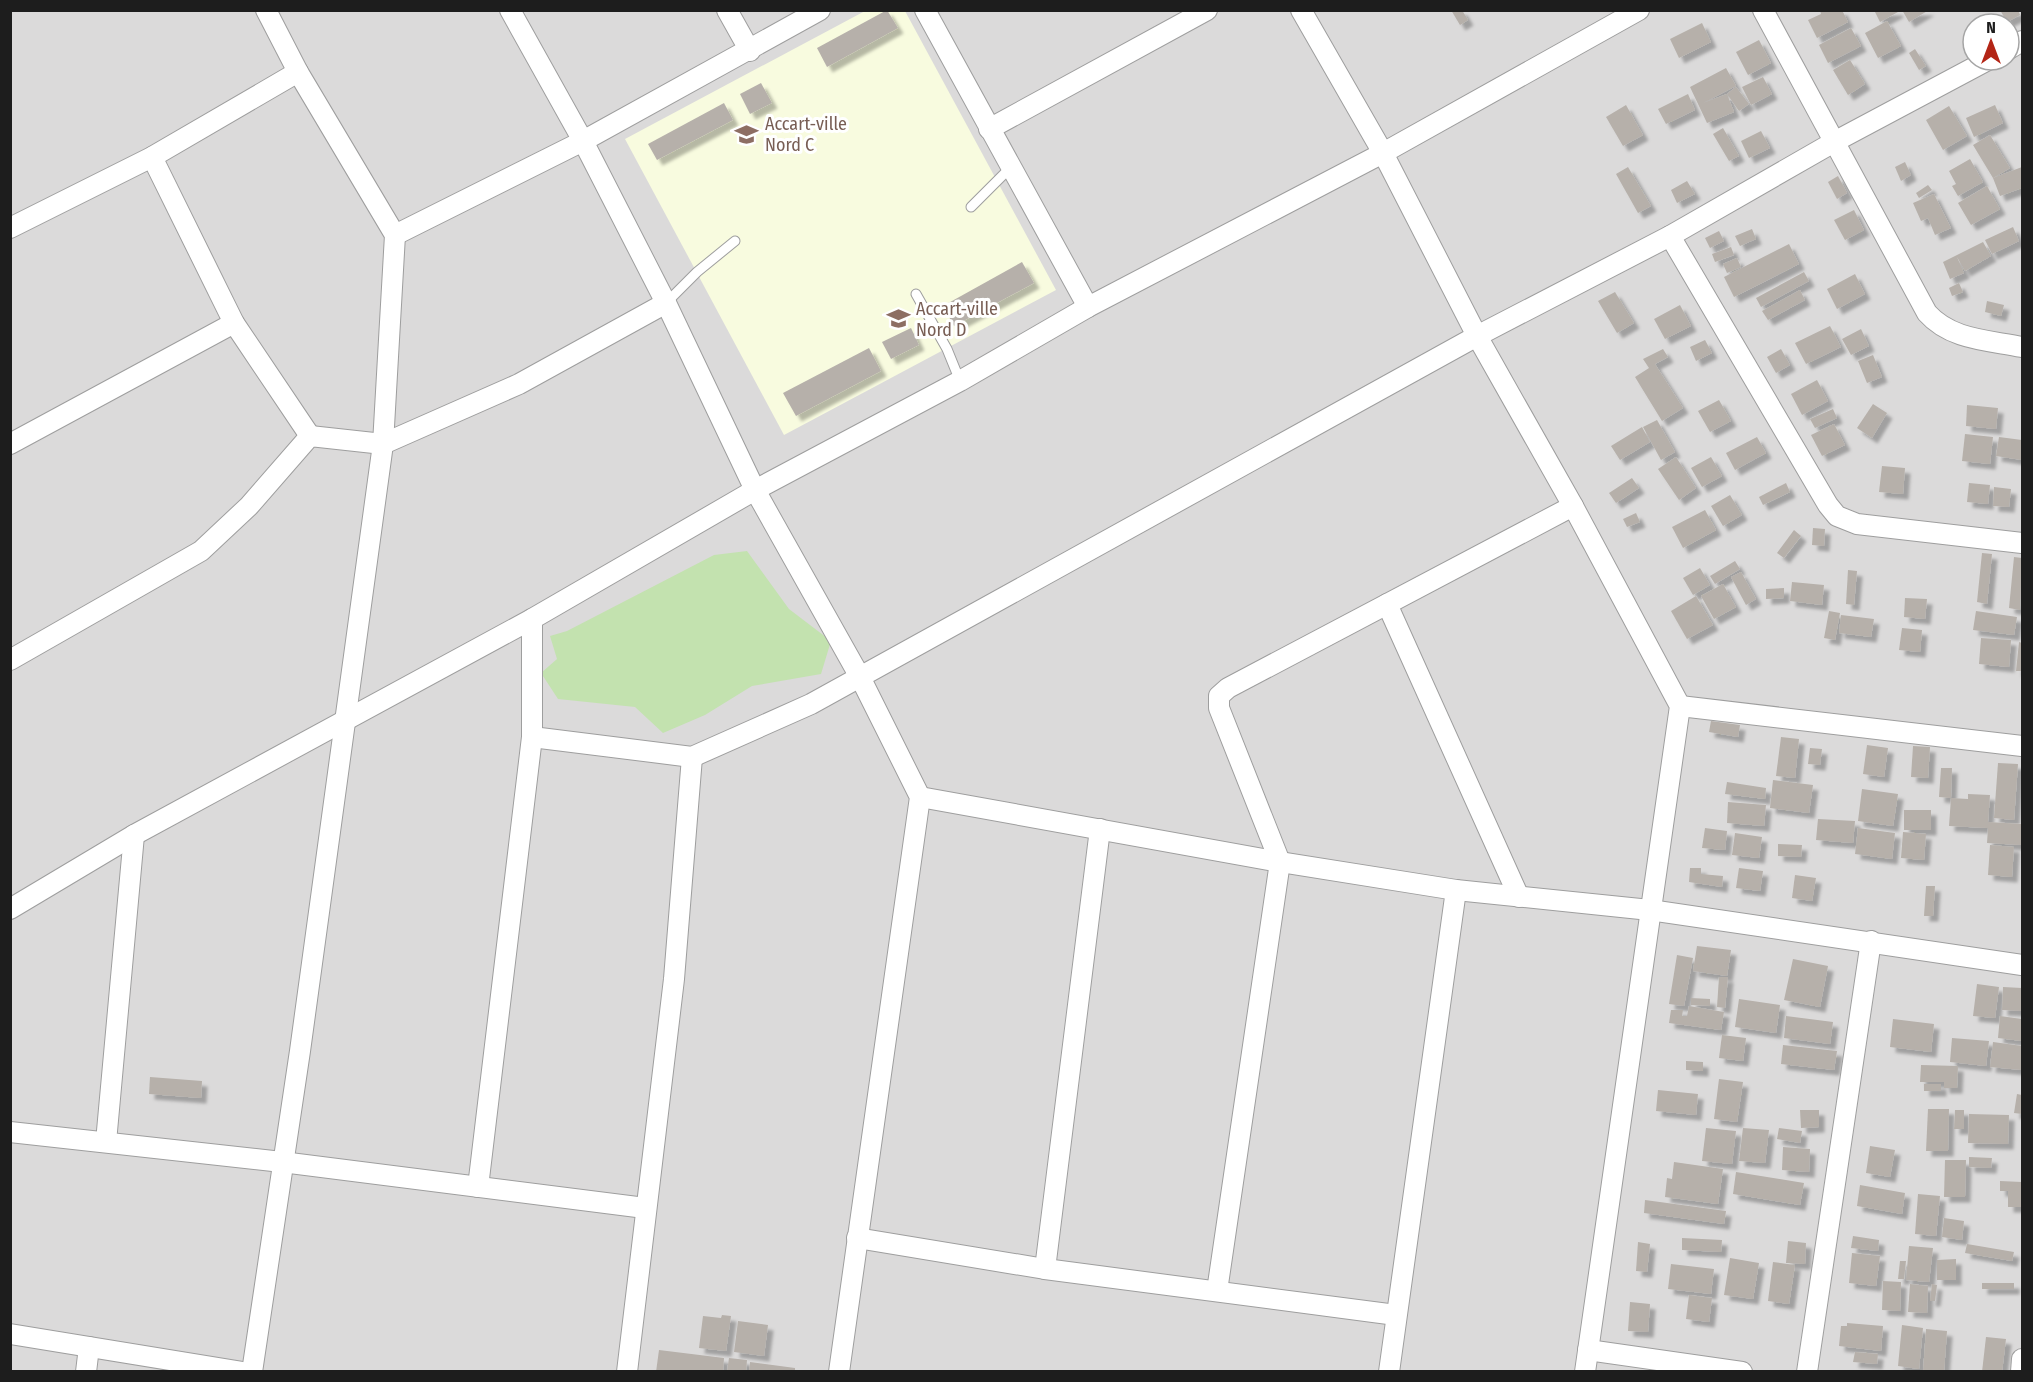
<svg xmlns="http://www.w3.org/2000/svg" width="2033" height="1382" viewBox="0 0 2033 1382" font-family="'Fira Sans Condensed',sans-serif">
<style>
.residential{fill:#dbdada;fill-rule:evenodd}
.education{fill:#f8fbdf}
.grass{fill:#c3e2af}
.building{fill:#b6b0aa;filter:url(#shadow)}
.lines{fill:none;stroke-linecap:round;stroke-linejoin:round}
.service-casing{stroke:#9e9e9e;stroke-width:11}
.minor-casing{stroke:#9e9e9e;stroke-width:22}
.service{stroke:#fff;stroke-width:9}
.minor{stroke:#fff;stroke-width:20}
.labels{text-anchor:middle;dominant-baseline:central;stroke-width:6;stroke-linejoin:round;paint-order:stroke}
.education-label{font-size:18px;fill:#785e54;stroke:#fff;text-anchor:start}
</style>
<defs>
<filter id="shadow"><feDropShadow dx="5.5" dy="5.5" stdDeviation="1.5" flood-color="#0004"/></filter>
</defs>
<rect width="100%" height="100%" fill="#edebe4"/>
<path class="residential" d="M11,11h2011v1360h-2011zM1973,24h36v36h-36z"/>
<polygon class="education" points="865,11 905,11 1056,290 784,435 625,139"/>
<polygon class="grass" points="747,551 789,609 831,641 821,674 752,686 705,715 663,733 635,707 558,699 541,673 557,659 550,636 567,631 714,555"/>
<g class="building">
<polygon points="887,10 898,28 827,67 817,48"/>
<polygon points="1451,10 1462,10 1468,20 1460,25"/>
<polygon points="1820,10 1842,10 1848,22 1817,38 1808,20 1821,14"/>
<polygon points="1874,10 1897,10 1898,12 1880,22"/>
<polygon points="1902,10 1929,10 1909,22"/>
<polygon points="2000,10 2018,10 2020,15 2007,22"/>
<polygon points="1887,21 1901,46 1878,58 1865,33"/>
<polygon points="1702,23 1711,42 1679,58 1670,39"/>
<polygon points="1851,28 1861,46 1828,63 1819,45"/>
<polygon points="1759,40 1771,63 1748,75 1736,52"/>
<polygon points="1915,49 1926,66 1919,70 1909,53"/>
<polygon points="1850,60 1865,84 1848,95 1833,70"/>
<polygon points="1726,68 1736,86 1703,103 1727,94 1734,112 1707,123 1690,87"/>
<polygon points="1763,77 1772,94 1751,105 1742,87"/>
<polygon points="761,83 772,103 750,114 740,94"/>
<polygon points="1736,87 1749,104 1739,111 1727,94"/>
<polygon points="1688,94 1695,110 1666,124 1658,109"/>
<polygon points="724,103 733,120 657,160 648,144"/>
<polygon points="1626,105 1643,135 1623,146 1606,117"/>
<polygon points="1995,105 2003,123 1974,137 1966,118"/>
<polygon points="1949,106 1967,136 1943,150 1926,120"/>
<polygon points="1723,128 1739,156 1729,161 1713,134"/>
<polygon points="1761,131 1770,148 1749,158 1741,141"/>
<polygon points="1990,135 2010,168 1993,178 2022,167 2022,188 2000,196 1993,178 1973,145"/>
<polygon points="1970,159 1983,182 1958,196 1952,186 1956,184 1949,171"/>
<polygon points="1905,162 1911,175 1901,181 1895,167"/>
<polygon points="1628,167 1651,206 1638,213 1616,174"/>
<polygon points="1838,176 1847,193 1837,199 1828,182"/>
<polygon points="1687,181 1695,194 1677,203 1671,190"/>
<polygon points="1928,185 1932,190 1919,198 1916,193"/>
<polygon points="1987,186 2000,209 1971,225 1958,203"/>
<polygon points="1934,194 1951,228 1935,235 1928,218 1921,221 1913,203"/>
<polygon points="1854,210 1864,230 1845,240 1834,220"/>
<polygon points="2013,227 2019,241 1992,254 1985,240"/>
<polygon points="1752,229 1756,239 1740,246 1735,236"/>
<polygon points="1719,231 1724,241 1710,248 1705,238"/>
<polygon points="1983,242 1991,256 1965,271 1957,257 1964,273 1950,279 1943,262"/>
<polygon points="1789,244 1799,264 1734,297 1724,277"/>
<polygon points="1731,247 1734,255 1715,262 1712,254"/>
<polygon points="1737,258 1741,267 1727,273 1723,264"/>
<polygon points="1022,262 1034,283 954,326 943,306"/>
<polygon points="1804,272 1809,281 1761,307 1756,298"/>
<polygon points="1855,274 1865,294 1837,309 1827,289"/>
<polygon points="1959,283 1963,292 1952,296 1949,288"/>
<polygon points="1800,290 1805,300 1768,320 1762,311"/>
<polygon points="1615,292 1634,323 1617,333 1598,301"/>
<polygon points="1987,301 2004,305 2001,316 1985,312"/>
<polygon points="1680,305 1691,326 1665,339 1654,319"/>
<polygon points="1830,326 1841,347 1806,364 1795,343"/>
<polygon points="911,328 919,345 891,359 882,342"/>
<polygon points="1861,329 1869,346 1851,355 1842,339"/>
<polygon points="1705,340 1712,353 1696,361 1690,347"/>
<polygon points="869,348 881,371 796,416 783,393"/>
<polygon points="1663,349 1668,357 1655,364 1683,408 1662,421 1635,377 1649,368 1643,359"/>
<polygon points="1781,349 1790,365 1776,373 1767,357"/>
<polygon points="1873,355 1882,377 1867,383 1858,361"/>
<polygon points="1817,380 1828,401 1802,415 1791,394"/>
<polygon points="1719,400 1731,421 1710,432 1698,411"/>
<polygon points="1873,404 1887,413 1872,438 1857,428"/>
<polygon points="1967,405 1998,408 1996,429 1966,426"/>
<polygon points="1833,409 1837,418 1815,428 1810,419"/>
<polygon points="1657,420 1675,452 1661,460 1643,427"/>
<polygon points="1834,424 1845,445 1822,456 1811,435"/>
<polygon points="1642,427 1650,442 1620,460 1611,446"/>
<polygon points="1965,434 1993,437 1990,464 1962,461"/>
<polygon points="1757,437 1766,453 1735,470 1726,453"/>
<polygon points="1999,437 2022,440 2022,460 1996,456"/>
<polygon points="1676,457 1696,488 1679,500 1658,469"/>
<polygon points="1711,457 1722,476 1702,487 1691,468"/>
<polygon points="1882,466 1905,468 1903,494 1879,492"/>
<polygon points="1632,478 1639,488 1616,503 1609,493"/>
<polygon points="1786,483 1790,492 1763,505 1759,497"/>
<polygon points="1969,483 1990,485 1988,504 1967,502"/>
<polygon points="1994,487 2011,489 2009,507 1993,506"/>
<polygon points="1730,495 1742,515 1723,526 1711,506"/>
<polygon points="1705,510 1716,530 1683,548 1672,527"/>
<polygon points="1636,513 1640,522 1627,527 1623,519"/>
<polygon points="1813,528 1825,529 1824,546 1812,545"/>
<polygon points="1794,530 1801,536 1784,558 1777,553"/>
<polygon points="1982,553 1992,554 1987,604 1977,602"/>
<polygon points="2014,557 2022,558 2020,610 2009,608"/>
<polygon points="1735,561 1740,569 1715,584 1710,576"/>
<polygon points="1700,568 1710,585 1693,595 1683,578"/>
<polygon points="1848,570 1857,571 1854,605 1846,604"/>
<polygon points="1741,572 1756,599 1746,605 1731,577"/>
<polygon points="1792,582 1824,585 1822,605 1790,601"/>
<polygon points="1723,584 1736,607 1714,619 1701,596"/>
<polygon points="1784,588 1784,598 1766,599 1766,589"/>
<polygon points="1696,596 1713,625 1687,639 1671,611"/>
<polygon points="1905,598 1927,599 1925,619 1904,617"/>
<polygon points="1829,611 1840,613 1835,640 1824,638"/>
<polygon points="1976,611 2017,617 2014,635 1973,630"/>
<polygon points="1841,615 1874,619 1871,637 1839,633"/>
<polygon points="1902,628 1922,630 1920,652 1899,650"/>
<polygon points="1981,638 2011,640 2009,667 1979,664"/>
<polygon points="2019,642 2022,643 2022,671 2016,671"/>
<polygon points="1711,721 1740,725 1738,737 1709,732"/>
<polygon points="1781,737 1799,739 1795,778 1776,776"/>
<polygon points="1867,745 1888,748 1884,777 1863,774"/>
<polygon points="1913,746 1930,747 1928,778 1911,777"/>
<polygon points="1810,748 1822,749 1820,765 1808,764"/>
<polygon points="1998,763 2018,764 2014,820 1994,818"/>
<polygon points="1941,768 1952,768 1951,798 1968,799 1968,794 1990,795 1988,822 2022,824 2022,845 1987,843 1988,828 1949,826 1951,798 1939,797"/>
<polygon points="1773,780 1813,785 1809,813 1770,808"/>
<polygon points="1727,782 1766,788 1765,799 1725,794"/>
<polygon points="1862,789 1898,794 1893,826 1858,821"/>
<polygon points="1728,802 1766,805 1764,826 1727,823"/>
<rect x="1904" y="810" width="27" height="20"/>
<polygon points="1818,819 1855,821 1853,843 1816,840"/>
<polygon points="1705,828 1727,831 1725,850 1702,848"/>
<polygon points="1858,828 1895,833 1892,859 1855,854"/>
<polygon points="1903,832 1926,834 1924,860 1901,858"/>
<polygon points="1735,833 1762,837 1759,858 1732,855"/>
<polygon points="1778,844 1802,845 1801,857 1778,856"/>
<polygon points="1990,845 2014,847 2012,877 1988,875"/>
<polygon points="1690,868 1701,868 1701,874 1723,876 1722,887 1689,882"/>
<polygon points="1739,868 1763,871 1760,891 1736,888"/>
<polygon points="1795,875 1816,878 1812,901 1792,898"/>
<polygon points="1926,886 1935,886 1933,916 1924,916"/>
<polygon points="1697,946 1731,950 1727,976 1693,971"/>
<polygon points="1677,955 1693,958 1684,1006 1669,1004"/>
<polygon points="1793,959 1828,966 1820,1007 1784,1000"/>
<polygon points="1719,977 1728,977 1725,1008 1717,1007"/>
<polygon points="1977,984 1999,987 1995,1018 1973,1016"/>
<polygon points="2003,987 2022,988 2022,1011 2002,1010"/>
<polygon points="1691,998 1710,999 1710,1006 1691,1005"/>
<polygon points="1739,999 1780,1005 1776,1033 1735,1027"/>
<polygon points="1689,1006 1724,1012 1721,1030 1669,1023 1671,1010 1683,1010 1682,1016 1687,1016"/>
<polygon points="1786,1016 1833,1022 1830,1044 1784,1038"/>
<polygon points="2000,1016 2022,1019 2022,1041 1998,1038"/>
<polygon points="1893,1019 1934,1024 1931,1052 1890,1047"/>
<polygon points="1722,1035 1746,1038 1743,1061 1719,1058"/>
<polygon points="1952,1038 1989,1041 1986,1066 1950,1062"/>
<polygon points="1993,1042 2022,1046 2022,1070 1990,1067"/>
<polygon points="1783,1045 1837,1051 1834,1070 1781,1064"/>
<polygon points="1686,1061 1703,1062 1703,1071 1686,1070"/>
<polygon points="1921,1065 1958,1066 1957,1088 1944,1088 1944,1082 1920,1082"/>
<polygon points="150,1077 202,1081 201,1098 149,1094"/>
<polygon points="1719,1079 1743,1082 1737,1122 1714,1119"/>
<rect x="1924" y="1084" width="17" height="7"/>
<polygon points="1658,1090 1698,1094 1696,1115 1656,1111"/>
<polygon points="2017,1094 2022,1095 2022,1114 2014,1113"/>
<polygon points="1928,1109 1949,1109 1948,1151 1926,1151"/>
<polygon points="1800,1110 1819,1110 1819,1127 1801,1128"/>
<polygon points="1955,1110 1964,1110 1964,1129 1954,1129"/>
<polygon points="1969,1114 2009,1115 2008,1144 1968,1143"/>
<polygon points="1706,1128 1736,1131 1732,1164 1702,1161"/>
<polygon points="1743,1128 1769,1130 1765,1163 1739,1161"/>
<polygon points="1779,1128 1802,1131 1800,1143 1777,1139"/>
<polygon points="1870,1146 1895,1150 1890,1177 1866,1173"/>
<polygon points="1783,1147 1810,1149 1809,1172 1782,1170"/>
<polygon points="1969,1157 1992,1158 1991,1168 1969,1167"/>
<polygon points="1945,1160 1966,1160 1965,1197 1944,1197"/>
<polygon points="1674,1162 1723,1169 1718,1204 1665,1197 1667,1178 1672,1179"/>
<polygon points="1736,1172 1804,1183 1800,1205 1733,1194"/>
<polygon points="2000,1181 2022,1182 2022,1207 2008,1207 2008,1191 2000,1191"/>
<polygon points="1860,1185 1905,1193 1902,1214 1857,1206"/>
<polygon points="1918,1194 1940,1196 1936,1236 1915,1234"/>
<polygon points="1645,1200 1726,1211 1724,1224 1644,1213"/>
<polygon points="1944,1218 1964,1221 1962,1240 1942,1237"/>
<polygon points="1853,1236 1879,1240 1878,1251 1851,1248"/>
<polygon points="1682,1238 1722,1240 1721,1252 1682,1250"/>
<polygon points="1788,1241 1806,1243 1805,1264 1786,1263"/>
<polygon points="1638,1242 1650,1244 1647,1272 1636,1271"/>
<polygon points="1967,1244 2014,1252 2012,1261 1965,1253"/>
<polygon points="1909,1246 1933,1248 1929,1282 1906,1280"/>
<polygon points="1852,1253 1880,1256 1876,1286 1849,1283"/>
<polygon points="1730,1258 1759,1263 1753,1299 1724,1295"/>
<polygon points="1956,1259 1956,1280 1937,1280 1937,1260"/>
<polygon points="1900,1261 1906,1261 1904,1279 1898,1279"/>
<polygon points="1773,1262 1795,1265 1789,1304 1768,1301"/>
<polygon points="1671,1264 1714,1269 1711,1294 1668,1289"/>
<polygon points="1883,1281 1901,1282 1900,1311 1882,1310"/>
<rect x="1982" y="1283" width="32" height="6"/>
<polygon points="1910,1284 1928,1286 1927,1313 1908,1312"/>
<polygon points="1932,1284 1937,1285 1935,1301 1930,1301"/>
<polygon points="1689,1295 1712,1298 1709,1322 1686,1319"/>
<polygon points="1630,1302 1650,1304 1648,1332 1628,1331"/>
<polygon points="722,1315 731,1316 726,1351 699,1348 703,1316 721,1318"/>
<polygon points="738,1321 768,1325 764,1356 734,1352"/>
<polygon points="1847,1323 1883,1326 1881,1351 1839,1346 1841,1326 1847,1326"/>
<polygon points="1902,1325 1923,1328 1919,1369 1898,1366"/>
<polygon points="1926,1329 1947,1331 1944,1372 1923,1372"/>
<polygon points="1986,1337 2006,1339 2002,1372 1982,1372"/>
<polygon points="659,1350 724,1358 723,1372 656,1372"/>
<polygon points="1855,1352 1878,1354 1877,1364 1853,1362"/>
<polygon points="729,1358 747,1360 746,1372 727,1372"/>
<polygon points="750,1362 795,1368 795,1372 749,1372"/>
</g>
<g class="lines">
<defs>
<g id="service">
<polyline points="971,207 1010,168"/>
<polyline points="916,294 947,349 960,381"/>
<polyline points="666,303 697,272 735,241"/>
</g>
<g id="minor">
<polyline points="510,10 583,141 666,303 755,490 860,677 920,797 839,1372"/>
<polyline points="727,10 750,51"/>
<polyline points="925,10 1088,307"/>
<polyline points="1301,10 1383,153 1477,336 1573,506 1680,706 1585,1372"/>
<path d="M1763,10l164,303c24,27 61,27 95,34"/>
<polyline points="2009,49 2022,41"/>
<polyline points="989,129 1207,10"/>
<polyline points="152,157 234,323 310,436"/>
<polyline points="10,228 152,157 298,72"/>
<polyline points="395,235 583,141 820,10"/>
<polyline points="1670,236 1828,505 1837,516 1857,524 2022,543"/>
<polyline points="10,444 234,323"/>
<polyline points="1387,604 1519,897"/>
<polyline points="10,660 201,551 249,506 310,436 383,444 519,384 666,303"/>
<polyline points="1680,706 2022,746"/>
<polyline points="532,737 692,757 811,704 1477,336 1670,236 1834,142 1988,60"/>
<polyline points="920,797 1280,862 1456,890 1650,910 2022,965"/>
<polyline points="10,909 134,835 532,619 755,490 960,381 1088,307 1383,153 1639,10"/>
<polyline points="10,1132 282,1162 645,1208"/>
<polyline points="106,1142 134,835"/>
<polyline points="478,1187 532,737 532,619"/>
<polyline points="857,1238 1045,1269 1396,1315"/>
<polyline points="1045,1269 1100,829"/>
<polyline points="1217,1291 1280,862 1219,708 1219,696 1228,688 1573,506"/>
<polyline points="10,1334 243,1372"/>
<polyline points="1588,1350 1742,1372"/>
<polyline points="86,1372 89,1347"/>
<polyline points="252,1372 300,1051 383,444 395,235 298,72 266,10"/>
<polyline points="627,1372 674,979 692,757"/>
<polyline points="1389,1372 1456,890"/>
<polyline points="1807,1372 1871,941"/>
<polyline points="2021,1372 2022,1359"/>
</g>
</defs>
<use href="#service" class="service-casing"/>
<use href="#minor" class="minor-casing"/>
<use href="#service" class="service"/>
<use href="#minor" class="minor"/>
</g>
<defs>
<symbol id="school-bare" viewBox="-9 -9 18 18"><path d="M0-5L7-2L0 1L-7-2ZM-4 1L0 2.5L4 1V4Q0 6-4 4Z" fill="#8d6e63" stroke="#fff" stroke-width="2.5" paint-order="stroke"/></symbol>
</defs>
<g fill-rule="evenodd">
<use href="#school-bare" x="730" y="118" width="33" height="33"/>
<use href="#school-bare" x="882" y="302" width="33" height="33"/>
</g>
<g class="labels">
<g class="education-label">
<text x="765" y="124">Accart-ville<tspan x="765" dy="21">Nord C</tspan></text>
<text x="916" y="309">Accart-ville<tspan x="916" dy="21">Nord D</tspan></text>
</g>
</g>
<rect width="2033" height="1382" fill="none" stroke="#1d1d1d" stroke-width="24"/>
<g transform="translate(1991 42)"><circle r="28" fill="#ffffff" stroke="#a5a5a5" stroke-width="1.5"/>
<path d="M0-4.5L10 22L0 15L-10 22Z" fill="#b32516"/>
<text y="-9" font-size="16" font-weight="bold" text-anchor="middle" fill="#1d1d1d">N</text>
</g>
</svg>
